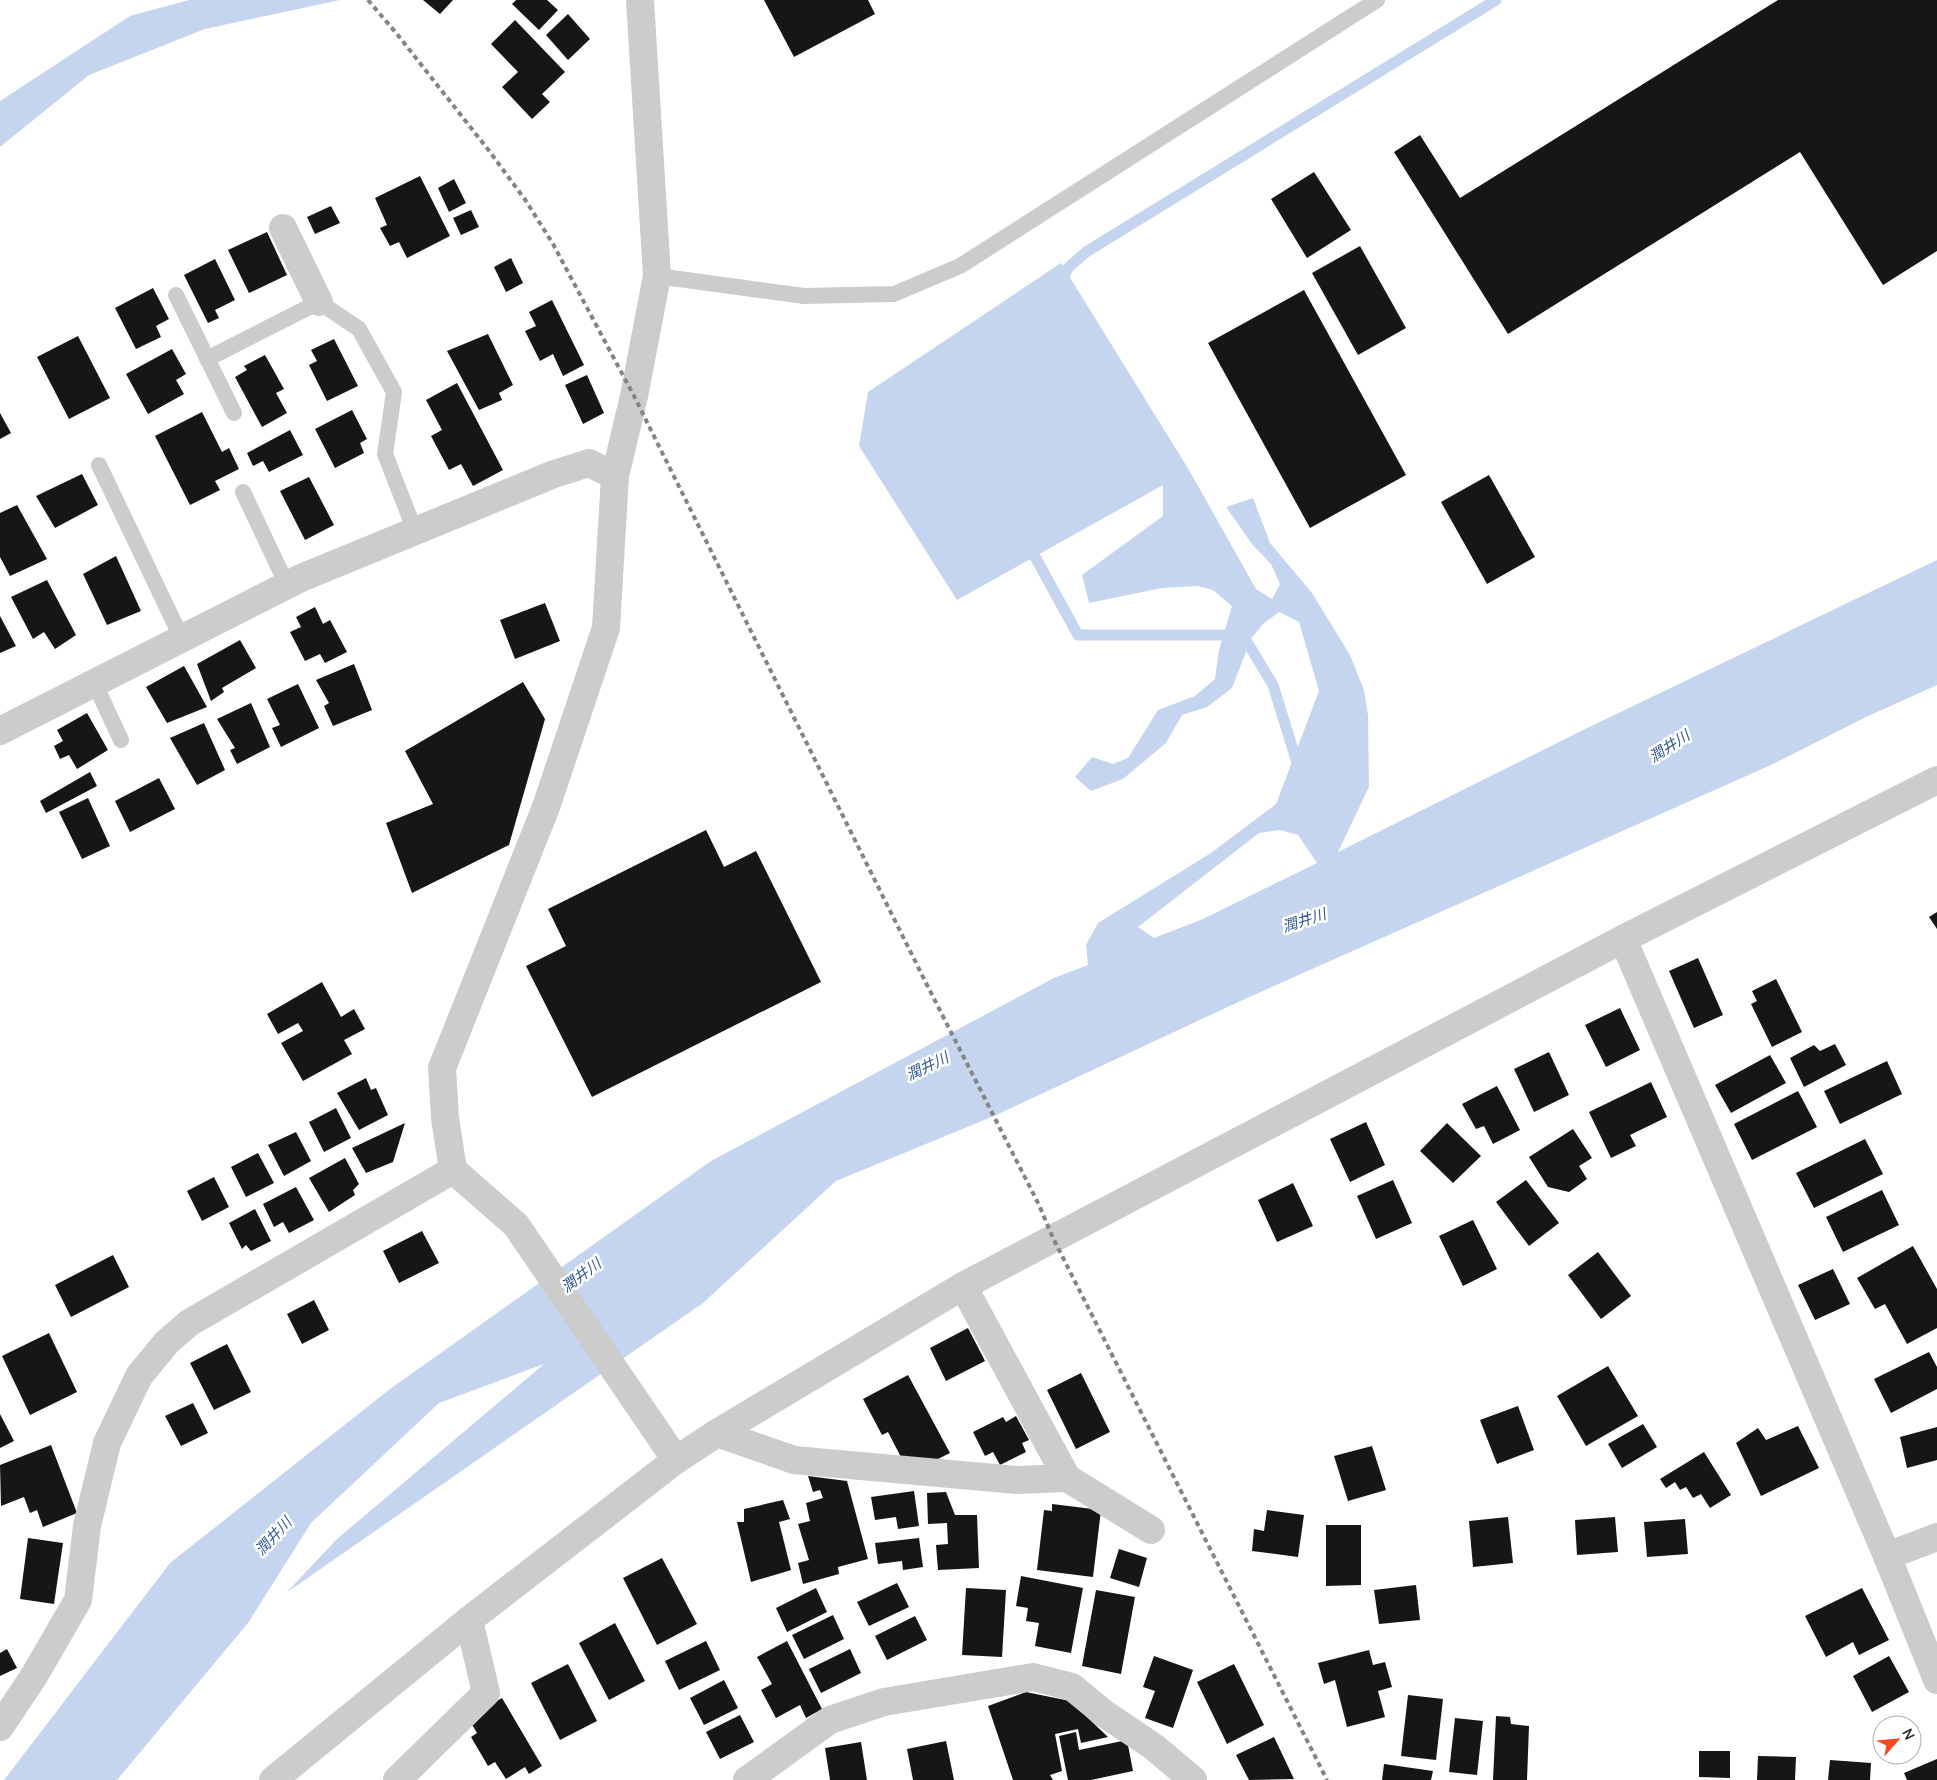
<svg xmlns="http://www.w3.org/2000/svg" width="1937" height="1780" viewBox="0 0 1937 1780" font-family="Manrope,'Noto Sans JP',sans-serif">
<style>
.water{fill:#c6d5ef;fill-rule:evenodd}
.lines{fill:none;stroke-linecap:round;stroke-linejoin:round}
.stream{stroke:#c6d5ef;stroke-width:11}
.building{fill:#161616}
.service{stroke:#ccc;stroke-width:16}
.minor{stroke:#ccc;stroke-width:28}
.tertiary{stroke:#ccc;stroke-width:28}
.rail{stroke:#848484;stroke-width:4;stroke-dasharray:5 4;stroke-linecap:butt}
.labels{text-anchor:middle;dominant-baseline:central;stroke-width:5;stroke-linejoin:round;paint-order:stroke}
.water-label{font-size:15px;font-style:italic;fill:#355999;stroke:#fff}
</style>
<rect width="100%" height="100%" fill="#fff"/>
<g class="water">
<polygon points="189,0 340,0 205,29 89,75 0,147 0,101 130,16"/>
<path d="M1061,263l128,207 67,119 16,10 8,-15 -9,-20 -19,-20 -26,-37 27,-9 17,45 42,50 38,62 14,35 4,25 1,72 -31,65 245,-122 354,-170v125l-73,33 -93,47 -524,233 -253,118 -158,65 -133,122 -417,290 51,-54 207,-175 -105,39 -128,120 -63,100 -131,157h-113l166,-217 220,-174 321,-228 343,-183 34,-13 -2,-20 12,-22 113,-70 65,-49 43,-113 -20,-69 -20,-10 -16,12 -12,15 -19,49 -25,19 -25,8 -16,28 -43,36 -32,12 -16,-14 17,-20 21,7 15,-6 30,-48 37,-14 20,-17 4,-29 13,-44 -19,-16 -15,-4 -36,2 -73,15 -7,-28 81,-59v-31l-206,115 -98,-154 9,-54zM1280,830l18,5 19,28 -114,56 -49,19 -16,-11 121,-94z"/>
</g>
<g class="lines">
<g class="stream">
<polyline points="1064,284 1062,280 1068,268 1086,252 1496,0"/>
<polyline points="1028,544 1078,635 1243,635 1273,685 1299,769"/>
</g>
</g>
<g class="building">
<polygon points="423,0 453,0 440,14"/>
<polygon points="516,0 547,0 558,10 539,30 512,4"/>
<polygon points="764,0 868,0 875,14 794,57"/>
<polygon points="1778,0 1937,0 1937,251 1883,285 1800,152 1508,334 1394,152 1420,135 1460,198"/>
<polygon points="568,14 590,39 568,60 546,35"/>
<polygon points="515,20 565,72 542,94 550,102 532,119 502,87 518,72 491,44"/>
<polygon points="1314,172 1351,230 1307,258 1271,199"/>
<polygon points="420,176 450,236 407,258 399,242 390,246 380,228 387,225 375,198"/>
<polygon points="454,179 466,203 449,212 438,188"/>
<polygon points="331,206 340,223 315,234 307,217"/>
<polygon points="471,210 479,227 461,235 453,218"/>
<polygon points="267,232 287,275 249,293 228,250"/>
<polygon points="1360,246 1406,328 1358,355 1312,273"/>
<polygon points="511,258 523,283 506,292 494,267"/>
<polygon points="215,259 235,300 215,310 219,318 208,323 184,275"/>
<polygon points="153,288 169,319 156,326 161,337 136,349 115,308"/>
<polygon points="1304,290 1406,475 1310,528 1208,343"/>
<polygon points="552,300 584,365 563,376 553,354 540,361 525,331 536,326 529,312"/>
<polygon points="488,334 513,385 499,393 502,400 479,410 447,351"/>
<polygon points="78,336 110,398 69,419 37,357"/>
<polygon points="334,339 358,386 327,401 309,365 317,361 311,350"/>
<polygon points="172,349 186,374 176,380 184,394 148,414 126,374"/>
<polygon points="265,355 284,389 276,393 287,413 262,427 235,377 247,370 244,366"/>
<polygon points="587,375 604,413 583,424 565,385"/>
<polygon points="457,383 503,470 473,486 461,464 449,470 431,436 442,430 426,400"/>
<polygon points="352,410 367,439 360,443 364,453 335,468 315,429"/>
<polygon points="202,412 222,452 229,448 239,469 215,481 220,490 190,505 155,436"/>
<polygon points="0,413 11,433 0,439"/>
<polygon points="290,430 303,455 269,472 263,461 253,466 247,453"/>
<polygon points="82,474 98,505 55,528 36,496"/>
<polygon points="1489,475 1535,557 1487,584 1441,502"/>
<polygon points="309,477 334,525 305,540 280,491"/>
<polygon points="17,505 47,559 10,576 0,557 0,513"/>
<polygon points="116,556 141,611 107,625 83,574"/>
<polygon points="47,580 76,635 55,649 44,632 33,639 11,597"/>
<polygon points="545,603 560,641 515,659 500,620"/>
<polygon points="315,607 323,624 330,620 347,652 325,663 320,654 305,661 290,632 301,627 296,617"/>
<polygon points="0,616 16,646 0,653"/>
<polygon points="240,640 256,668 222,688 224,692 211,701 197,664"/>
<polygon points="354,664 372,710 333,726 324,706 329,703 316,680"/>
<polygon points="184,666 207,707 167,723 146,687"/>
<polygon points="523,682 545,719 509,845 412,893 386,823 433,804 405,751"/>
<polygon points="298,684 319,728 281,747 272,728 280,725 267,699"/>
<polygon points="251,703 270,747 237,764 230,750 235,748 217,719"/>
<polygon points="87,713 108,750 77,769 69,755 60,759 54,746 63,741 57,730"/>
<polygon points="204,723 225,770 197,785 170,738"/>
<polygon points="90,772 97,786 46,813 40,801"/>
<polygon points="159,778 175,809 130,832 115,801"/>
<polygon points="88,798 110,846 82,859 59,812"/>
<polygon points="706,830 724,867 756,851 821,982 592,1097 526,966 566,946 548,909"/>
<polygon points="1937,912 1937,929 1929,917"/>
<polygon points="1698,958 1723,1015 1694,1028 1669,971"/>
<polygon points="1776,979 1802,1032 1772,1047 1751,1004 1757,1001 1752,991"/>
<polygon points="322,982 341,1017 354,1009 365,1029 344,1040 352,1054 303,1081 281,1043 303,1031 298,1023 278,1034 267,1014"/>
<polygon points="1620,1008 1640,1050 1606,1067 1585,1025"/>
<polygon points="1835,1044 1846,1065 1804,1087 1790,1058 1814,1045 1820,1051"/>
<polygon points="1549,1052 1569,1095 1534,1112 1514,1069"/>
<polygon points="1770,1055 1786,1083 1731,1113 1715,1085"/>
<polygon points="1887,1061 1902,1094 1840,1124 1824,1091"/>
<polygon points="366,1078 371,1090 376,1088 388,1115 359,1130 337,1093"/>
<polygon points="1651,1082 1667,1117 1630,1135 1636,1146 1611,1158 1589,1112"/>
<polygon points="1497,1086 1520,1130 1493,1144 1484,1126 1476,1129 1462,1104"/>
<polygon points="1798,1091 1817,1127 1752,1160 1734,1124"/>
<polygon points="336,1108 351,1138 324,1152 309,1122"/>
<polygon points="1366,1122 1385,1165 1350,1182 1330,1139"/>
<polygon points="405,1123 393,1162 366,1173 352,1148"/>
<polygon points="1447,1123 1481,1156 1453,1183 1420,1151"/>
<polygon points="1573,1129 1592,1158 1579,1166 1587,1179 1569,1192 1548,1187 1529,1157"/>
<polygon points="296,1132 311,1161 284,1176 268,1145"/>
<polygon points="1865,1139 1883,1174 1814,1208 1796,1173"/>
<polygon points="258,1153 274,1183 246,1197 231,1167"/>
<polygon points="345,1158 359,1184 353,1190 355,1195 329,1212 309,1178"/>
<polygon points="214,1177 229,1207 202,1221 187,1191"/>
<polygon points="1393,1180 1412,1223 1376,1239 1357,1196"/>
<polygon points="1526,1180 1559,1223 1529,1246 1496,1202"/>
<polygon points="1293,1183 1313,1226 1277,1242 1258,1200"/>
<polygon points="296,1187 314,1220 289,1233 283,1222 274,1227 263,1204"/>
<polygon points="1882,1190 1899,1225 1843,1252 1826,1217"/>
<polygon points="255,1209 271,1241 251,1251 246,1245 242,1249 229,1223"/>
<polygon points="1473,1220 1497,1269 1463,1286 1439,1236"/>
<polygon points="422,1231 439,1263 399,1283 383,1251"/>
<polygon points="1913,1246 1937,1289 1937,1328 1907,1344 1885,1304 1875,1309 1857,1278"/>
<polygon points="1598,1252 1631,1296 1601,1319 1568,1275"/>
<polygon points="113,1255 129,1287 71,1317 55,1285"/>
<polygon points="1833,1269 1850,1304 1815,1320 1798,1285"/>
<polygon points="314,1300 329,1330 302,1344 287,1314"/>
<polygon points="968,1328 985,1361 946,1381 930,1348"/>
<polygon points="49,1333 77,1392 30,1415 2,1356"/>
<polygon points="227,1344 251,1392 214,1410 190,1363"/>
<polygon points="1929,1352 1937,1367 1937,1389 1891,1413 1874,1379"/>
<polygon points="1608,1366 1638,1416 1586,1446 1557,1396"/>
<polygon points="1081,1373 1110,1432 1076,1449 1047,1390"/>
<polygon points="908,1375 950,1453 920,1468 904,1463 888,1432 882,1435 863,1399"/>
<polygon points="193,1403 208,1433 181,1446 165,1416"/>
<polygon points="1518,1406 1534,1450 1497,1464 1480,1420"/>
<polygon points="0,1414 14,1441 0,1448"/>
<polygon points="1016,1416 1029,1440 1022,1443 1026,1452 1000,1465 993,1452 985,1456 973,1432 1003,1417 1006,1422"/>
<polygon points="1643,1424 1657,1447 1622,1468 1608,1444"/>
<polygon points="1798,1426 1819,1468 1761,1496 1736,1443 1758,1428 1766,1440"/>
<polygon points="1937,1427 1937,1460 1907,1468 1900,1437"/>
<polygon points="51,1445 77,1513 43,1527 37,1510 30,1513 24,1497 1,1506 0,1465"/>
<polygon points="1372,1446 1386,1490 1348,1501 1334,1456"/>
<polygon points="1704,1452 1731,1495 1710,1508 1701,1494 1693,1498 1686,1487 1680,1490 1675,1482 1666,1488 1660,1479"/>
<polygon points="808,1476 847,1481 868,1559 838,1567 839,1574 803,1584 798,1563 809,1560 798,1524 810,1521 806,1503 823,1498 820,1490 813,1492"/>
<polygon points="914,1491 919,1526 898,1529 896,1517 875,1520 871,1497"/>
<polygon points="946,1492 955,1515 977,1515 979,1568 938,1570 936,1545 948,1544 947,1523 928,1524 927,1493"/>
<polygon points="783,1500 790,1519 779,1522 791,1570 751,1582 737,1522 744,1522 744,1509"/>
<polygon points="1052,1504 1101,1510 1093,1577 1037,1570 1044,1510 1052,1511"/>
<polygon points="1267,1510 1304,1515 1298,1557 1252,1551 1254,1529 1264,1531"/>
<polygon points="1508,1517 1513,1563 1473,1567 1469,1521"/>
<polygon points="1615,1517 1618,1552 1577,1555 1575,1520"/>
<polygon points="1685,1519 1688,1554 1647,1557 1644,1522"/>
<polygon points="1326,1525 1361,1525 1361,1585 1326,1586"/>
<polygon points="28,1538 63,1543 54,1604 20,1599"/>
<polygon points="919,1538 923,1567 903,1570 902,1561 878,1564 875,1543"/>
<polygon points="1119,1549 1147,1558 1139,1587 1110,1578"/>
<polygon points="662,1558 697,1624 657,1645 623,1578"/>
<polygon points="1021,1576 1083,1588 1071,1653 1035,1646 1039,1623 1026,1621 1028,1608 1016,1606"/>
<polygon points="897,1583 909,1607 869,1626 857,1602"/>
<polygon points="1416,1585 1420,1620 1379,1624 1374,1590"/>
<polygon points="816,1588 827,1612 787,1632 776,1608"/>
<polygon points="966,1588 1006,1590 1002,1657 962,1655"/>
<polygon points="1862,1588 1889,1640 1859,1655 1853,1642 1826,1657 1805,1616"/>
<polygon points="1096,1590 1135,1597 1121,1674 1082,1666"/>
<polygon points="833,1615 844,1639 804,1659 792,1635"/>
<polygon points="915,1616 927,1640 887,1660 875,1636"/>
<polygon points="615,1623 645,1681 609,1700 579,1643"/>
<polygon points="706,1641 720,1670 679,1690 665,1661"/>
<polygon points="787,1641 822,1709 806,1718 800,1705 776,1718 761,1690 772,1684 757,1657"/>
<polygon points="7,1649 17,1668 0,1676 0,1653"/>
<polygon points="850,1649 861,1673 821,1693 809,1669"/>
<polygon points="1369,1650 1373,1665 1385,1662 1392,1687 1378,1691 1385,1717 1347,1727 1335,1680 1324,1684 1318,1663"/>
<polygon points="1154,1656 1193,1670 1173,1728 1145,1718 1155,1691 1143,1687"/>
<polygon points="1889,1656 1909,1692 1872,1712 1853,1676"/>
<polygon points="568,1664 597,1721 560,1740 531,1683"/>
<polygon points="1234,1664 1264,1725 1227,1744 1197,1682"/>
<polygon points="724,1680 738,1708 704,1725 690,1698"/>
<polygon points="1026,1692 1070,1701 1108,1737 1081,1743 1078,1729 1055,1734 1062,1771 1050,1775 1053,1780 1013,1780 988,1706"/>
<polygon points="1408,1695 1443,1699 1436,1760 1401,1756"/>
<polygon points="502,1698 542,1766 529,1774 525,1767 506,1779 495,1762 488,1766 471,1737 477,1733 468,1718"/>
<polygon points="740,1715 754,1742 720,1759 706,1732"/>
<polygon points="1496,1716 1510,1717 1511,1724 1529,1726 1527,1780 1493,1780"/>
<polygon points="1455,1718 1483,1721 1477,1775 1449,1772"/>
<polygon points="1076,1732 1079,1750 1127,1740 1133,1771 1091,1780 1068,1780 1059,1736"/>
<polygon points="1274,1737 1294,1779 1249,1780 1236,1755"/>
<polygon points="946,1741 954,1780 913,1780 907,1749"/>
<polygon points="861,1742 867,1780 830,1780 825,1748"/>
<polygon points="1699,1751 1730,1751 1730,1778 1699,1777"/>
<polygon points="1758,1756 1796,1757 1795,1780 1757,1780"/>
<polygon points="1937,1759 1937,1780 1907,1780 1904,1773"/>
<polygon points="1830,1760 1871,1763 1870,1780 1828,1780"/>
<polygon points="1384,1764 1433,1771 1431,1780 1382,1780"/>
</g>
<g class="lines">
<g class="service">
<polyline points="657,276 804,296 894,294 960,266 1377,0"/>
<polyline points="176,295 234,413"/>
<polyline points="207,359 319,302 359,329 394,392 385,454 415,531"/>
<polyline points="99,465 182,639"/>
<polyline points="243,492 287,585"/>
<polyline points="94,682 121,740"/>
</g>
<g class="minor">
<polyline points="283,228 319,302"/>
<polyline points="657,276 634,396 615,476 606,628 546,807 442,1068 445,1118 453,1170 516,1225 676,1460"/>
<polyline points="0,731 301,578 554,474 589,463 615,476"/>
<polyline points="1623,939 1887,1556 1937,1680"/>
<polyline points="963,1286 1067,1478"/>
<polyline points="717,1433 794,1460 1017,1480 1067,1478 1151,1530"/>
<polyline points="1887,1556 1937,1537"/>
<polyline points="0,1727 34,1676 78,1600 87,1526 107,1443 139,1376 167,1342 189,1323 453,1170"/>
<polyline points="397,1780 486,1693 469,1620"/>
<polyline points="747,1780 830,1720 884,1702 1033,1677 1072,1687 1105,1714 1154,1747 1193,1780"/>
</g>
<g class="tertiary">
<polyline points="640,0 657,276"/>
<polyline points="273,1780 469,1620 676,1460 717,1433 963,1286 1623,939 1937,780"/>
</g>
<polyline class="rail" points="368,0 397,34 490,152 526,201 553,244 634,396 926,983 1039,1205 1053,1238 1327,1780"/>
</g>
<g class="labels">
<g class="water-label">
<text transform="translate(1669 746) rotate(-33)">潤井川</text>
<text transform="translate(1304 920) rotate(-18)">潤井川</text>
<text transform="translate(927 1066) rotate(-26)">潤井川</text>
<text transform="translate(581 1275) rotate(-37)">潤井川</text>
<text transform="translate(273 1536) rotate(-47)">潤井川</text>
</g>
</g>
<g transform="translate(1897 1740) rotate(63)"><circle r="24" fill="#ffffff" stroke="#acacac"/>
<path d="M0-4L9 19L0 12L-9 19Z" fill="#f54922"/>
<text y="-8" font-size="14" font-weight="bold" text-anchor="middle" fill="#2f2f2f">N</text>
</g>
</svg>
